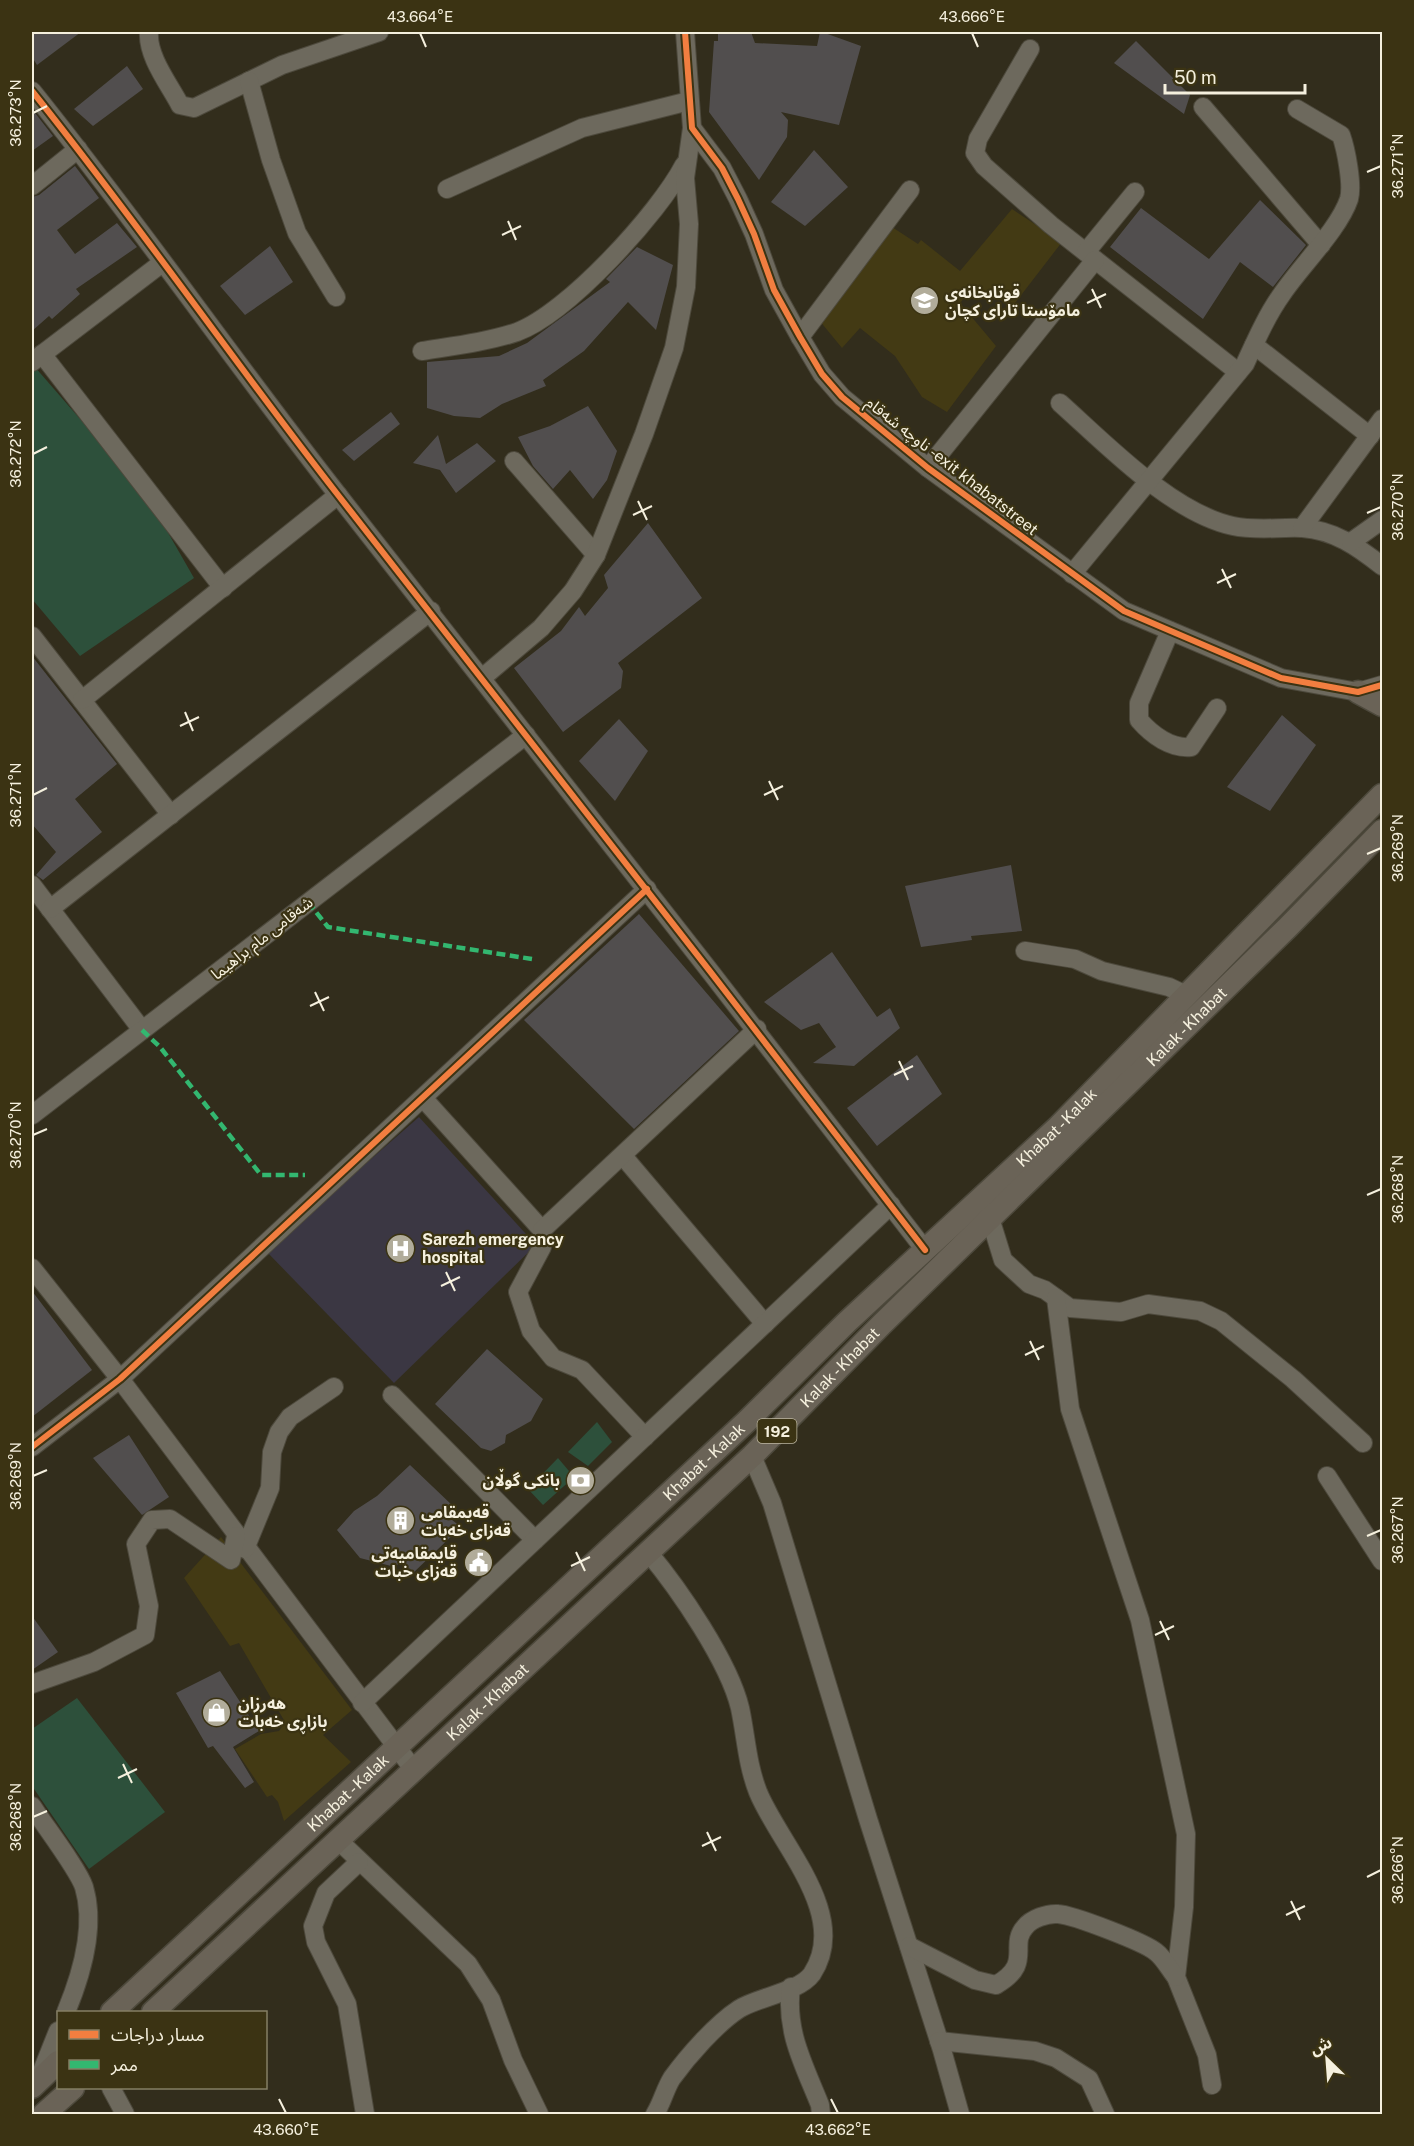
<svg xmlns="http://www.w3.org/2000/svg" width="1414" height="2146" viewBox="0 0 1414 2146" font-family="'Public Sans','Noto Sans Arabic',sans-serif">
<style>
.built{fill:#433a14}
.medical{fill:#3b3743}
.green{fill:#2d503b}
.building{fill:#514e4e}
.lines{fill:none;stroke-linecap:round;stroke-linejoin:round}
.minor-casing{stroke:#4d493c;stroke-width:20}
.major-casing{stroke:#4d493c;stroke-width:25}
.minor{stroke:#6d695d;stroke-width:18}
.major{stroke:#6a6357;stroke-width:22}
.quiet{stroke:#33b770;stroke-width:4.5;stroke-dasharray:9 4.5;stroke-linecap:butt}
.cycleway-casing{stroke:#3b3313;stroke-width:10}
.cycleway{stroke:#f27e40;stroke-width:6}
.ticks{fill:none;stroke:#f5f0de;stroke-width:2}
.labels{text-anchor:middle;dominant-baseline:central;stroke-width:4.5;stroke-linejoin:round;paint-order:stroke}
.shield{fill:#3b3313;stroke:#bdb7a1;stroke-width:1.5}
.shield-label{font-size:15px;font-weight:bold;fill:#f5f0de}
.poi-label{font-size:16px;font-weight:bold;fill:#f5f0de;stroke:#3b3313;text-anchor:start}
.street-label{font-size:16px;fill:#f5f0de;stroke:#3b3313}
.neatline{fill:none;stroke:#f5f0de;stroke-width:2}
.ticks-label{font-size:15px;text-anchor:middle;fill:#f5f0de}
</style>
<rect width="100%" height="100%" fill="#322d1c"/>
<g class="built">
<polygon points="1012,209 1062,242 1012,307 975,285 960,303 996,346 947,412 922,397 895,356 860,328 842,348 819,320 892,227 918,244 921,240 960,271"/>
<polygon points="221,1537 352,1710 323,1735 351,1762 284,1821 278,1802 272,1795 267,1797 235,1749 261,1734 279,1731 285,1722 239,1643 230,1646 184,1578"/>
</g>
<polygon class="medical" points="419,1117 536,1245 394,1383 266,1251"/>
<g class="green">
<polygon points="34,366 147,496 194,578 80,656 32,599"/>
<polygon points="597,1422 612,1442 588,1466 568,1452"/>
<polygon points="558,1458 574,1477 543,1505 528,1489"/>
<polygon points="77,1698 165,1812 89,1869 32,1786 32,1729"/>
</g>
<g class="building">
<polygon points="32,32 81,32 37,65 32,57"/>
<polygon points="718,32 751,32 755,43 817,46 820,32 822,32 861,46 839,125 781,112 788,120 787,137 759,180 709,112 714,41 718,41"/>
<polygon points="1136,41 1190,95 1184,114 1114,63"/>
<polygon points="127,66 143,89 93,126 74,109"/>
<polygon points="32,109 53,136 32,151"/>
<polygon points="814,150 848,187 805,226 771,202"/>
<polygon points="75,166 99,198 57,230 75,254 117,223 137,247 76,289 80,294 52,319 49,316 32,331 32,197 39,195"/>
<polygon points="1260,200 1306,245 1273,287 1240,262 1203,319 1110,247 1141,208 1209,259"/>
<polygon points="270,246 293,282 245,315 220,286"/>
<polygon points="637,247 673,265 656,330 628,302 584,351 543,380 546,386 502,404 480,418 454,416 427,408 427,362 499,356 527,343 610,282 606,279"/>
<polygon points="588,406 617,451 607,480 593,499 570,470 553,489 533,466 518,437 550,426"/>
<polygon points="391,412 400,424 354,461 342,450"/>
<polygon points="438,435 446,464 477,443 496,461 456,493 440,470 413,463"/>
<polygon points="648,523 702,598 618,663 623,671 621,688 563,732 514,668 561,631 579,607 585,616 608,588 604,575"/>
<polygon points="32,656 117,764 75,799 102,832 43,880 36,875 56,852 32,824"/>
<polygon points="1282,715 1316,745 1270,811 1227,787"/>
<polygon points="619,719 648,751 615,801 579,761"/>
<polygon points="1011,865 1022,931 971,936 972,940 921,947 905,886"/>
<polygon points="639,914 739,1031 634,1129 524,1020"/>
<polygon points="832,952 877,1017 890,1008 900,1028 854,1066 813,1063 836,1047 819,1023 801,1030 764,1002"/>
<polygon points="917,1055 942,1094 877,1146 847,1108"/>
<polygon points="32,1291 92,1370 32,1417"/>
<polygon points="487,1349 543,1399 531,1421 506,1435 505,1443 491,1451 481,1448 435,1404"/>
<polygon points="129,1435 169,1497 142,1515 93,1458"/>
<polygon points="410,1465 454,1507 447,1516 461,1527 412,1574 400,1562 395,1567 360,1558 337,1530 354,1511 377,1496"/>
<polygon points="32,1616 58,1652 32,1670"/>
<polygon points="220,1671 259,1731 233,1747 254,1782 245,1788 213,1746 208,1748 176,1693"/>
</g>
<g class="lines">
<defs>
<g id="minor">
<path d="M149,32c-2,24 20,52 31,73l14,3 88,-43 97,-33"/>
<polyline points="685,32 692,128 722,168 738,199 754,234 774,290 800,337 822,374 842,397 928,468 1124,611 1281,678 1358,692 1382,685"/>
<polyline points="1030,49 978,139 975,153 984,166 1051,225 1238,372"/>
<polyline points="249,81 271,160 297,233 336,297"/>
<path d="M32,91c106,132 202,271 306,404 197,251 393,502 587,755"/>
<polyline points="1203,107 1321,245"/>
<polyline points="32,186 78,149"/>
<polyline points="447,189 582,128 689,101"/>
<polyline points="1086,252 1135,192"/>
<polyline points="800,337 910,190"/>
<polyline points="1254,345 1370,436"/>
<path d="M422,351c31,-5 65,-9 95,-19 51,-19 142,-119 167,-167"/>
<polyline points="42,354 223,588"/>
<polyline points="32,362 162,263"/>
<path d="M1060,403c46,41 112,110 173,123 23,5 46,1 69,2 32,2 56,19 80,38"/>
<polyline points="514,461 596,555"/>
<polyline points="928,468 1095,260"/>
<polyline points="1302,528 1382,419"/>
<polyline points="1351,542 1382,520"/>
<path d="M1072,574l173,-210c11,-24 22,-49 37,-70 18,-27 57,-65 67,-95 4,-14 -3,-50 -8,-64l-44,-26"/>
<path d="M1170,631l-31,72v17c13,15 32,29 52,27l26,-39"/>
<polyline points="32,636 171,815"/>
<polyline points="482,678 541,628 573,591 596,555 644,434 674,348 686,287 689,224 685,178 692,128"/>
<polyline points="82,700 338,495"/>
<polyline points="32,885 142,1030"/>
<polyline points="50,909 431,611"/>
<polyline points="1025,951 1075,959 1102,971 1169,987 1186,995"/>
<polyline points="423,1098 542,1230 542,1247 518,1292 531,1331 553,1358 582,1370 645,1437"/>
<polyline points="32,1115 526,735"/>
<polyline points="623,1156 765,1324"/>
<polyline points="990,1218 1003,1260 1029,1284 1045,1290 1070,1308 1121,1312 1148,1304 1200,1311 1221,1321 1293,1379 1363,1443"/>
<polyline points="542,1230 757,1029"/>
<polyline points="32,1268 120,1379 414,1770"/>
<polyline points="1056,1298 1070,1409 1140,1620 1186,1834 1184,1907 1176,1977 1207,2055 1212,2085"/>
<polyline points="392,1395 535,1540"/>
<polyline points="32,1447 120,1379 647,889"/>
<polyline points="752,1456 772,1503 868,1819 942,2050 960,2114"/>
<polyline points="1327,1476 1382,1561"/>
<polyline points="245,1549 270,1488 272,1452 279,1432 290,1417 334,1387"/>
<path d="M648,1552c31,37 81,110 92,156 6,28 7,56 18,84 21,52 93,123 54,182 -13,18 -54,23 -73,35 -23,15 -51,47 -67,69 -7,11 -10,25 -17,36"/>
<polyline points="32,1684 94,1662 145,1635 149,1606 136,1544 152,1520 170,1519 231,1560 236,1536"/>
<polyline points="362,1703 891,1205"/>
<path d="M32,1806c12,19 46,63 52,81 12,40 -3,89 -18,125"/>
<polyline points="338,1840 468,1964 491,2000 513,2060 539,2114"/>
<polyline points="359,1862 326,1893 313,1926 316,1942 347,2004 365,2114"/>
<path d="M909,1946l66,34 21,5c38,-22 12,-39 29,-58 6,-8 22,-14 33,-13 15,1 86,28 98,38 8,6 14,18 20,25"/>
<path d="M791,1987c-6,44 13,78 29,118l1,9"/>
<polyline points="939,2041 1035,2051 1056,2058 1089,2079 1105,2114"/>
<polyline points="40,2076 58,2031"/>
<polyline points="111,2088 125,2114"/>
</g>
<g id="major">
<polyline points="1358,692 1382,705"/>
<path id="s1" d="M112,2012l634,-590 101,-100 211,-195 324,-332"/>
<path id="s2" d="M153,2012l599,-556 130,-132 406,-397 94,-96"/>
<polyline points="32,2087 58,2062"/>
<polyline points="44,2114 73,2088"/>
</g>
</defs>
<use href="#minor" class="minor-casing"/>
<use href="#major" class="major-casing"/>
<use href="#minor" class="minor"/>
<use href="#major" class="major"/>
<g class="quiet">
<polyline points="308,902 328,927 532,959"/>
<polyline points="142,1030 160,1047 261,1175 305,1175"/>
</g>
<defs>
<g id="cycleway">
<polyline points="685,32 692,128 722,168 738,199 754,234 774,290 800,337 822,374 842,397 928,468 1124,611 1281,678 1358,692 1382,685"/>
<path d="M32,91c106,132 202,271 306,404 197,251 393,502 587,755"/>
<polyline points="32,1447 120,1379 647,889"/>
</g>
</defs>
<use href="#cycleway" class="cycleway-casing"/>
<use href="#cycleway" class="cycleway"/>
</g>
<path class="ticks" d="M420,33l6,14M972,33l6,14M33,113l14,-7M1367,172l14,-6M508,221l8,19M502,235l19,-9M1092,289l9,19M1087,303l19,-9M33,454l14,-7M638,501l9,19M1367,513l14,-6M633,515l19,-9M1222,569l9,19M1217,583l19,-9M185,712l8,19M180,726l19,-9M769,781l9,19M33,795l14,-7M764,795l19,-9M1367,854l14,-6M315,992l9,19M310,1006l19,-9M899,1061l9,19M894,1075l19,-9M33,1135l14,-6M1367,1195l14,-6M446,1272l9,19M441,1286l19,-9M1030,1341l9,19M1025,1355l19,-9M33,1476l14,-6M1367,1536l14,-6M576,1552l9,19M571,1566l19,-9M1160,1621l9,19M1155,1635l19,-9M123,1764l9,19M118,1778l19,-9M33,1817l14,-6M707,1832l9,19M702,1846l19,-9M1367,1877l14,-7M1291,1901l9,19M1286,1915l19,-9M279,2099l7,14M831,2099l7,14"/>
<defs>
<symbol id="school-disc" viewBox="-11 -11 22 22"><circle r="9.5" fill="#b1ac9a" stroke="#3b3313"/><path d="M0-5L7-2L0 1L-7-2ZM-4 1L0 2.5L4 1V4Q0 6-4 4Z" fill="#fff"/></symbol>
<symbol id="hospital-disc" viewBox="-11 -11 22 22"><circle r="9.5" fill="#b1ac9a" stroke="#3b3313"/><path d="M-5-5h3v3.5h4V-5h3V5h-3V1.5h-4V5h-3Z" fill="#fff"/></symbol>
<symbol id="bank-disc" viewBox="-11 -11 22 22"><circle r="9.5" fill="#b1ac9a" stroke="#3b3313"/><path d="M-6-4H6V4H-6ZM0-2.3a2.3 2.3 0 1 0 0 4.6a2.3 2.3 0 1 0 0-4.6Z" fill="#fff"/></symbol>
<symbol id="building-disc" viewBox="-11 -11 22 22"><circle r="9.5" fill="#b1ac9a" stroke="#3b3313"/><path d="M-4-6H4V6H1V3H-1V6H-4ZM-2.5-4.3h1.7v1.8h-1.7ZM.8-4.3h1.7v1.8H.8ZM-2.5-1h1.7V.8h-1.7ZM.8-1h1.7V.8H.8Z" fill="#fff"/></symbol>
<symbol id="civic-disc" viewBox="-11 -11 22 22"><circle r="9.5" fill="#b1ac9a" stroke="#3b3313"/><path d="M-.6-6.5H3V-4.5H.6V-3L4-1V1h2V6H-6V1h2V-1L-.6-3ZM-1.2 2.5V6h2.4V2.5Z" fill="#fff"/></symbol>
<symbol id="shop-disc" viewBox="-11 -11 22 22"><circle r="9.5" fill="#b1ac9a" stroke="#3b3313"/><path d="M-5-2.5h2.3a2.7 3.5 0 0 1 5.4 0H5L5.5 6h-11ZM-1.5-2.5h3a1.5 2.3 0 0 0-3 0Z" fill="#fff"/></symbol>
</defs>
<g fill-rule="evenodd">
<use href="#school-disc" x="908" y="284" width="33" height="33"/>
<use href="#hospital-disc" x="384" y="1232" width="33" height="33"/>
<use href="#bank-disc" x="564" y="1464" width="33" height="33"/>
<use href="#building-disc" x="384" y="1504" width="33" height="33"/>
<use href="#civic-disc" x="462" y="1546" width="33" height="33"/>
<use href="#shop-disc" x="200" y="1696" width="33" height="33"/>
</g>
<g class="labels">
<rect class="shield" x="757.5" y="1419" width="39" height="24" rx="4.5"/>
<g class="shield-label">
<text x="777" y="1431">192</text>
</g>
<g class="poi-label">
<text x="945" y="292">قوتابخانەی<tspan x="945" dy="18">مامۆستا تارای کچان</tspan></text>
<text x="422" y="1239">Sarezh emergency<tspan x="422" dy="18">hospital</tspan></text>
<text x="560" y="1480" text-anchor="end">بانکی گوڵان</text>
<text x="421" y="1512">قەیمقامی<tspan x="421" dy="18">قەزای خەبات</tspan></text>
<text x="457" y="1553" text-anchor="end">قایمقامیەتى<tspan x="457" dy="18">قەزای خبات</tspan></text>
<text x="238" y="1703">هەرزان<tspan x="238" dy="18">بازاڕی خەبات</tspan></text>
</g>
<g class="street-label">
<text transform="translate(952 466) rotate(38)">ناوچە شەقام - exit khabatstreet</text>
<text transform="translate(262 938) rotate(-38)">شەقامی مام براهیما</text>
<text stroke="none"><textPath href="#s2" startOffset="1428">Kalak - Khabat</textPath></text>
<text stroke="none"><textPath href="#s1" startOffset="1294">Khabat - Kalak</textPath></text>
<text stroke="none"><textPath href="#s2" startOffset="942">Kalak - Khabat</textPath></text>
<text stroke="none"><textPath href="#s1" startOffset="808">Khabat - Kalak</textPath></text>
<text stroke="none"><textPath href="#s2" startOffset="456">Kalak - Khabat</textPath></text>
<text stroke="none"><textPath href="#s1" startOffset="322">Khabat - Kalak</textPath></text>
</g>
</g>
<rect width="1414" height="2146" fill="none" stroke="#3b3313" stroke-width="66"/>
<rect x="57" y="2011" width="210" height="78" fill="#3b3313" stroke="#857f64" stroke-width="1.5"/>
<rect x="69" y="2030" width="30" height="9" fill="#f27e40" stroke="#857f64" stroke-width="1.5"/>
<text x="111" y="2041" font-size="18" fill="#f5f0de">مسار دراجات</text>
<rect x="69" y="2060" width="30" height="9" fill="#33b770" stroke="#857f64" stroke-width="1.5"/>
<text x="111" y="2071" font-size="18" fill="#f5f0de">ممر</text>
<g transform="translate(1327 2059) rotate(335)" stroke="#3b3313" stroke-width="4.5" paint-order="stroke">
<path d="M0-4.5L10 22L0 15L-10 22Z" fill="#f5f0de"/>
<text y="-9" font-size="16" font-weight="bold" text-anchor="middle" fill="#f5f0de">ش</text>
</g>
<path d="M1165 84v9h140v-9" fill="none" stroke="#f5f0de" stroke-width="3"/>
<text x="1174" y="84" font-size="18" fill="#f5f0de" stroke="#3b3313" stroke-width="4.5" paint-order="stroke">50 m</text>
<rect x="33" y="33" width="1348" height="2080" class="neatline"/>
<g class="ticks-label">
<text x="420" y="22">43.664°E</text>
<text x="972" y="22">43.666°E</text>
<text transform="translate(16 113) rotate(-90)" y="5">36.273°N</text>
<text transform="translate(1398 166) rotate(-90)" y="5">36.271°N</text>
<text transform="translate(16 454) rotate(-90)" y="5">36.272°N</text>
<text transform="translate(1398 507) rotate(-90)" y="5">36.270°N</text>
<text transform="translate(16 795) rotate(-90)" y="5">36.271°N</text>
<text transform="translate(1398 848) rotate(-90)" y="5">36.269°N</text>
<text transform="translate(16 1135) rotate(-90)" y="5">36.270°N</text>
<text transform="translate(1398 1189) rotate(-90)" y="5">36.268°N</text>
<text transform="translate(16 1476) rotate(-90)" y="5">36.269°N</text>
<text transform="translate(1398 1530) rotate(-90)" y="5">36.267°N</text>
<text transform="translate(16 1817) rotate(-90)" y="5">36.268°N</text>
<text transform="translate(1398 1870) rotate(-90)" y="5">36.266°N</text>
<text x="286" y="2135">43.660°E</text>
<text x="838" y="2135">43.662°E</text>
</g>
</svg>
